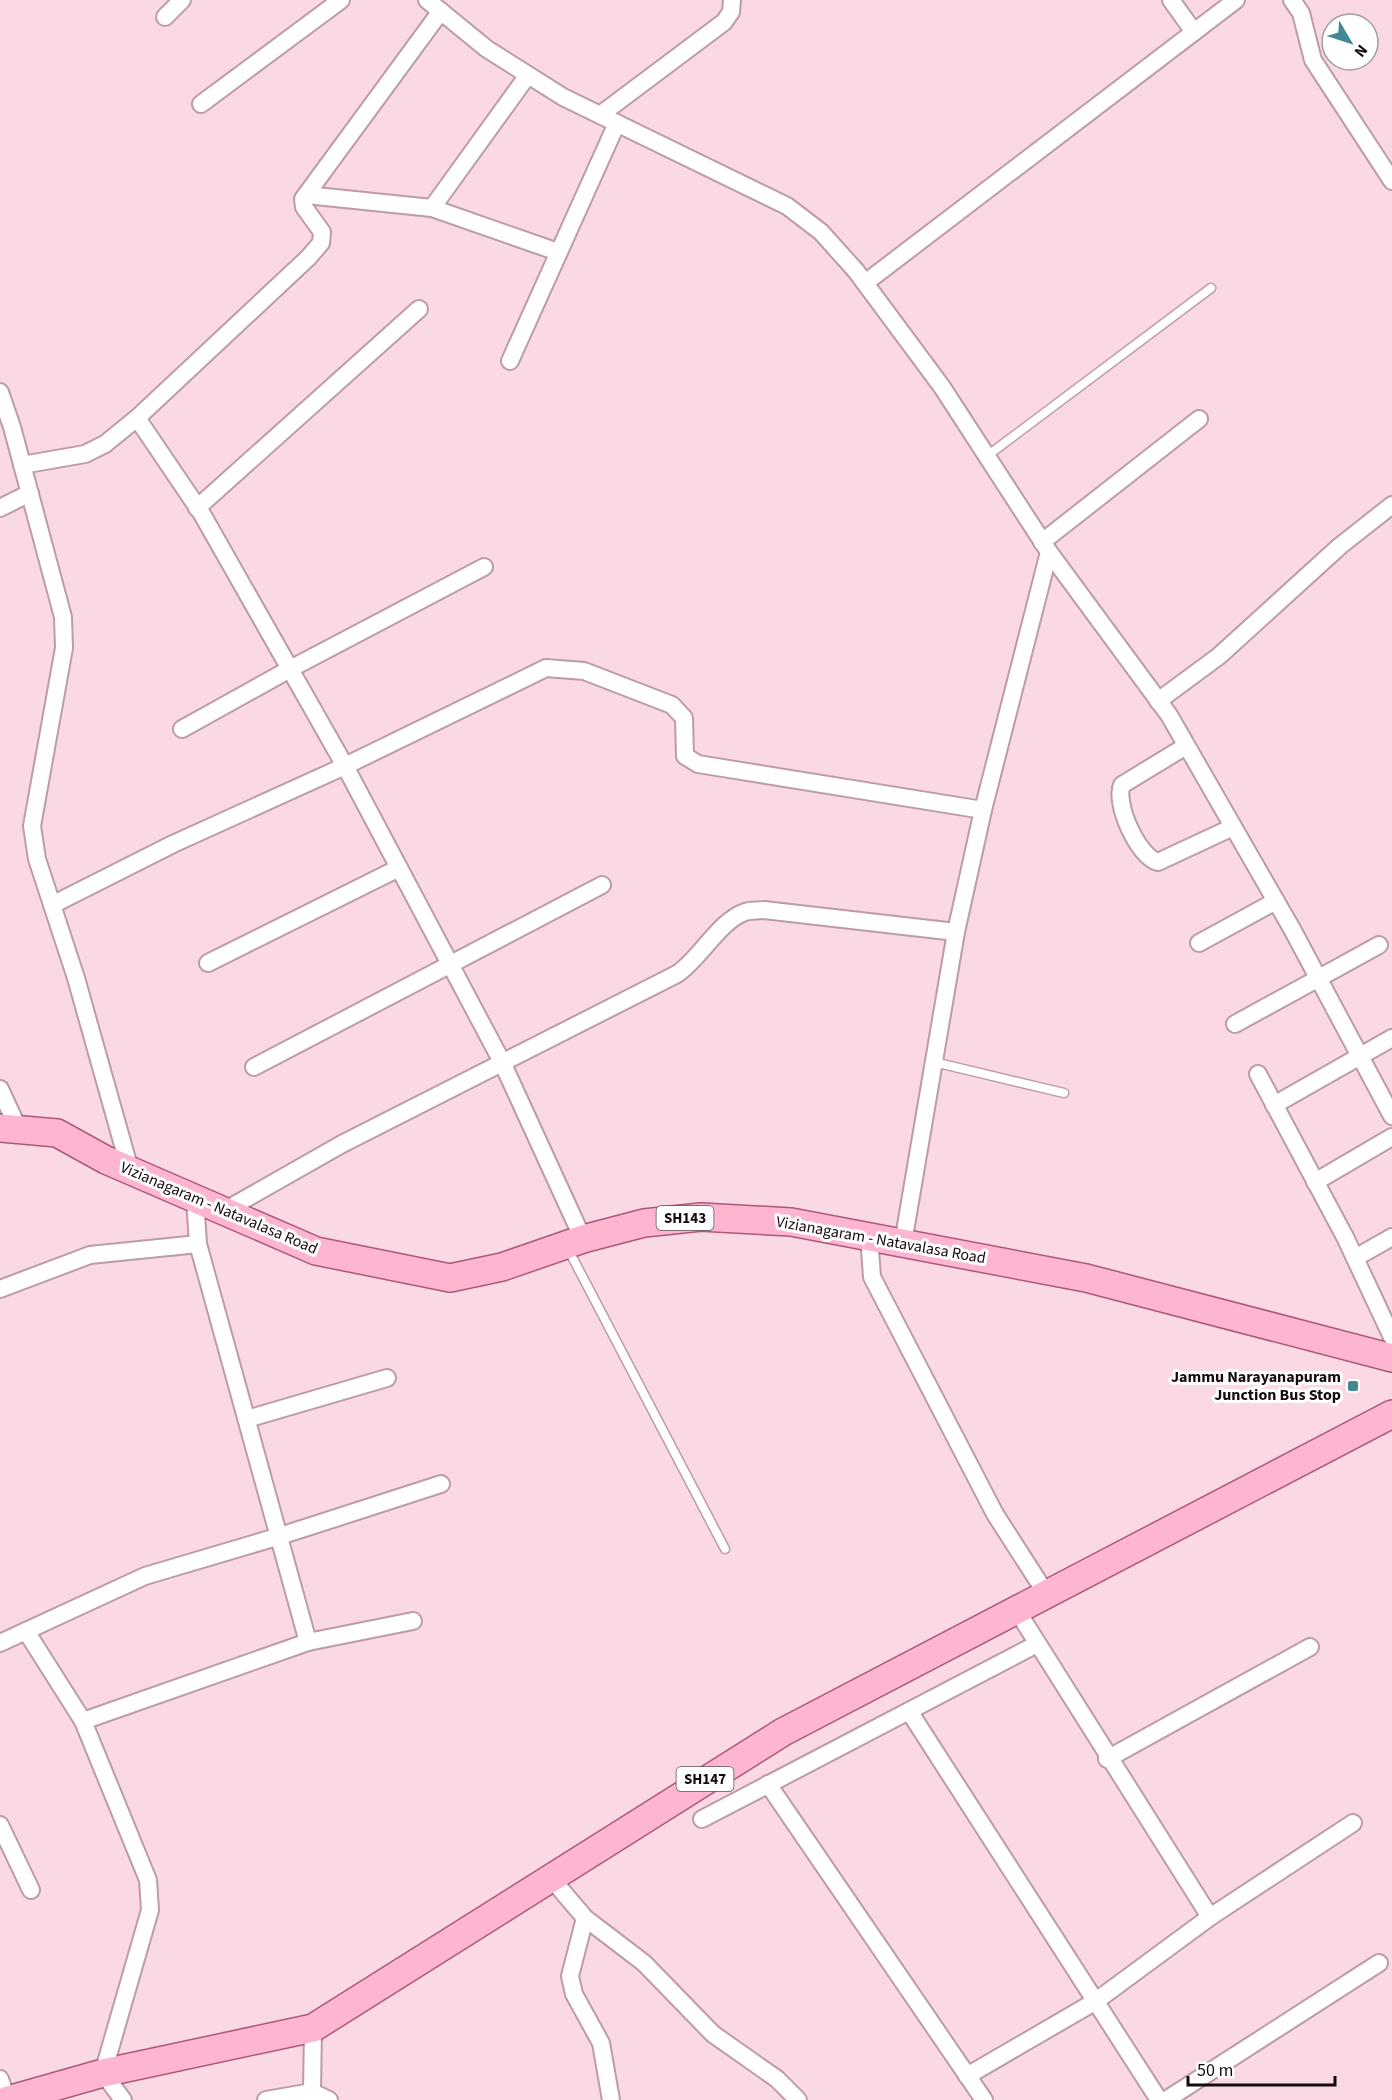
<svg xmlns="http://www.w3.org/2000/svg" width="1392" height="2100" viewBox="0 0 1392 2100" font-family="'Source Sans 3',sans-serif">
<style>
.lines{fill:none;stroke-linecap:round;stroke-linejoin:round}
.lane-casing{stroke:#bc9ca7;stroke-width:11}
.street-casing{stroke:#bc9ca7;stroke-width:20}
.primary-casing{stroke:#ab597a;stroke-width:30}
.lane{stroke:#fff;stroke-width:8}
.street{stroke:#fff;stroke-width:16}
.primary{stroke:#fdb5d2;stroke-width:27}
.poi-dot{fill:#418890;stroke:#fff;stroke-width:2}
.labels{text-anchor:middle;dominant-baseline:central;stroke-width:6;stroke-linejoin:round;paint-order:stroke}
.shield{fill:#fff;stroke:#5b5456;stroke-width:1.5}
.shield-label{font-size:15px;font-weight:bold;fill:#150a0e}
.street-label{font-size:16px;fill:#150a0e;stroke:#fff}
.poi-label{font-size:16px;font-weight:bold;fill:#150a0e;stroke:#fff;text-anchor:end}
</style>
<rect width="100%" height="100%" fill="#fad8e4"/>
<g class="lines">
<defs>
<g id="lane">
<polyline points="987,456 1211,288"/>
<polyline points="934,1062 1064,1093"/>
<polyline points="568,1249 725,1549"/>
</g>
<g id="street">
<polyline points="427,0 487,49 563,97 787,206 821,232 856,271 942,387 1049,552 1169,715 1292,929 1392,1116"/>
<polyline points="1171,0 1194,32"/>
<polyline points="1292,0 1301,13 1313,60 1392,181"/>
<polyline points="165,17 182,0"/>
<polyline points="201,104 341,0"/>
<polyline points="600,115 724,22 731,12 732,0"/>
<polyline points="306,195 432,208 558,252"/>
<polyline points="432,208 528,75"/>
<polyline points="865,283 1236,0"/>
<polyline points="510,361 617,123"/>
<polyline points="0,392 12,427 63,617 64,648 32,826 37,859 76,978 130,1170"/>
<polyline points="137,418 202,514 345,766 502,1062 583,1239"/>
<polyline points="22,465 85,454 105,444 137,418 308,258 321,243 322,232 304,207 303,199 441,11"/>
<polyline points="0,508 30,493"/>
<polyline points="197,508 419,309"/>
<polyline points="1042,542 1199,419"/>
<polyline points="1158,701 1219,656 1340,546 1392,505"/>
<polyline points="182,729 290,669 484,567"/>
<path d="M1186,746l-64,39c-8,18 16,72 36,77l75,-35"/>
<polyline points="52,905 173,844 345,766 546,668 584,671 672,705 684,718 685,756 698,764 983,810"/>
<polyline points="1199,943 1276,901"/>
<polyline points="208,963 399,868"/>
<polyline points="1235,1024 1379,945"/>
<polyline points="254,1067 602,885"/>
<polyline points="1258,1074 1345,1237 1392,1337"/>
<polyline points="0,1089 18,1128"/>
<polyline points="1274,1105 1392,1038"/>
<polyline points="1315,1182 1392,1137"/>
<polyline points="195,1199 198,1244 308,1642"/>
<path d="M224,1211l118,-67 335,-170c23,-15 42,-53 68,-62 6,-2 13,-1 19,-2l192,22"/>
<polyline points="869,1236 872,1277 995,1514 1047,1595"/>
<polyline points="903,1243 956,932 983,810 1049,552"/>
<polyline points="1355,1258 1392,1237"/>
<polyline points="0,1289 90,1255 198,1244"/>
<polyline points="247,1419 387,1378"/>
<polyline points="1016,1609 1210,1917"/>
<polyline points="26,1631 83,1721 148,1880 150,1910 103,2073 123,2100"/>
<polyline points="0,1643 145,1576 280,1536 441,1484"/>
<polyline points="909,1711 1159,2100"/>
<polyline points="83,1721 308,1642 413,1621"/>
<polyline points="1107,1759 1310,1647"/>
<polyline points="768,1784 984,2100"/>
<polyline points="702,1819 1037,1644"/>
<polyline points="0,1825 31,1890"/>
<polyline points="551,1878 585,1918 644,1963 713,2034 777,2079 798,2100"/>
<polyline points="585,1918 570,1976 574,1994 601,2043 611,2100"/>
<polyline points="967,2076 1096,2001 1210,1917 1353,1823"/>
<polyline points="0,2079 7,2100"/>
<polyline points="312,2092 329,2100"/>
<polyline points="266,2100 312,2092 313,2028"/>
<polyline points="1166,2100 1379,1963"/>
</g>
<g id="primary">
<polyline points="0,1128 57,1133 106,1160 316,1251 450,1278 502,1267 583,1239 644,1223 701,1217 791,1222 1086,1278 1392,1358"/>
<polyline points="8,2100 103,2073 313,2028 783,1732 1392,1414"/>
</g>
</defs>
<use href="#lane" class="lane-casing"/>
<use href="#street" class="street-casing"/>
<use href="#primary" class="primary-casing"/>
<use href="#lane" class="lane"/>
<use href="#street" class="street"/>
<use href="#primary" class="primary"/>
</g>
<rect class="poi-dot" x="1347" y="1380" width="12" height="12" rx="3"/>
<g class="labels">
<g class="shield">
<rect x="656.5" y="1206" width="57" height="24" rx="4.5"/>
<rect x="676.5" y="1767" width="57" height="24" rx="4.5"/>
</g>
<g class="shield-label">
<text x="685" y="1218">SH143</text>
<text x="705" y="1779">SH147</text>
</g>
<g class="street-label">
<text transform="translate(219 1208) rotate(23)">Vizianagaram - Natavalasa Road</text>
<text transform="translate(881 1240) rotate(10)">Vizianagaram - Natavalasa Road</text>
</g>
<g class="poi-label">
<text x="1341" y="1377">Jammu Narayanapuram<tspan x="1341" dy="18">Junction Bus Stop</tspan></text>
</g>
</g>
<g transform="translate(1350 42) rotate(129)"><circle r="28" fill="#ffffff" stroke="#a19d9f" stroke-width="1.5"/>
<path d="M0-4.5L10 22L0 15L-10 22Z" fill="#418890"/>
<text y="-9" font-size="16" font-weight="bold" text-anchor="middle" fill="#150a0e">N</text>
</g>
<path d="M1188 2076v9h147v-9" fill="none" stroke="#150a0e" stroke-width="3"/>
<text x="1197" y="2076" font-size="18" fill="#150a0e" stroke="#ffffff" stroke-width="4.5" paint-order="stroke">50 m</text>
</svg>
